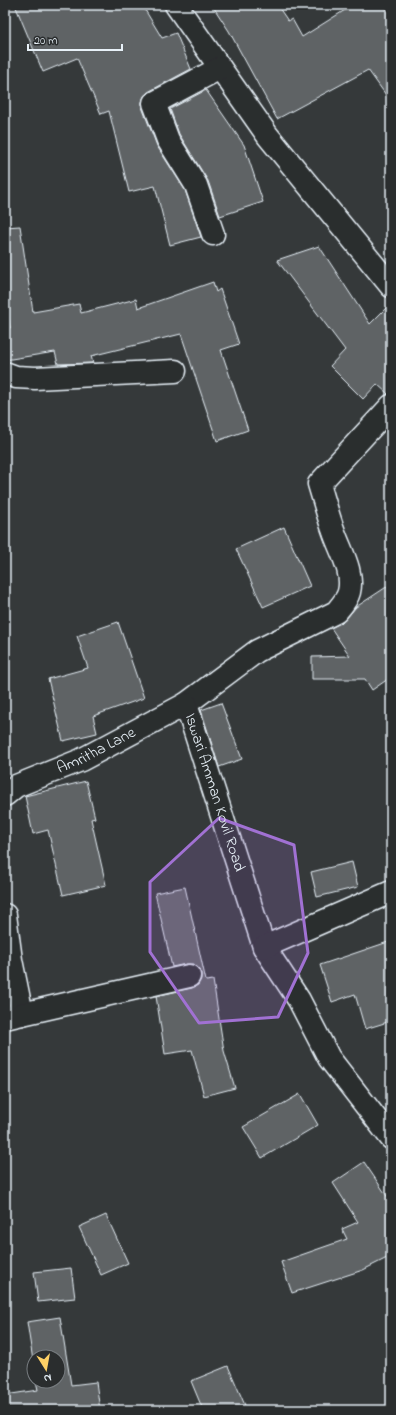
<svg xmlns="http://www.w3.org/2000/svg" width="396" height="1415" viewBox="0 0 396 1415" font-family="'Indie Flower',sans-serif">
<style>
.building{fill:#5f6365;stroke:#e8f1f8}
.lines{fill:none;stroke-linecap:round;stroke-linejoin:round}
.minor-casing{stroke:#e8f1f8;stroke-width:25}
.minor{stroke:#2a2d2e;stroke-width:22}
.marked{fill:#a171d3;fill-opacity:0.2;stroke:#a171d3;stroke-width:3;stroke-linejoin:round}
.labels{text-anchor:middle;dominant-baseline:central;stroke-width:3.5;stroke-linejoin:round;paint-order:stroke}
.street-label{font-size:16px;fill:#e8f1f8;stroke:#2a2d2e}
</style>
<rect width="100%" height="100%" fill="#35393a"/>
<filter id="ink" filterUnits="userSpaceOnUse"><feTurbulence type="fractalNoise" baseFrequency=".025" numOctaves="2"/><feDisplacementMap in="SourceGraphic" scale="8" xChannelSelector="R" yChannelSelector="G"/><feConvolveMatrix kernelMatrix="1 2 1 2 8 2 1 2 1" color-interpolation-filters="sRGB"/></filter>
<g filter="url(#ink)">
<g class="building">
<polygon points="15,5 142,5 162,38 176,33 191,69 148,92 144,96 142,102 142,107 157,146 185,190 201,237 170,245 155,186 129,192 109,111 101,114 77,58 43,72"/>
<polygon points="212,5 277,5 288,21 292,19 302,37 353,5 384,5 391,17 391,102 368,70 277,119 229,31"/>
<polygon points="206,90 244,145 263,202 220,216 208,181 179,134 170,109"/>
<polygon points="20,226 33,312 79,304 81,313 136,299 138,308 213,282 216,292 220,289 239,344 221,350 248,430 217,441 181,334 91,356 93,363 58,364 55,352 5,360 5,329 10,328 5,295 5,227"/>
<polygon points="319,246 370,324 391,303 391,394 388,394 377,384 363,399 330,366 345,350 277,260"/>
<polygon points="284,527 310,586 263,607 236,549"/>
<polygon points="391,584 391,677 372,690 365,679 312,679 312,657 350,656 331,628 345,620 356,607"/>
<polygon points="118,622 144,698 93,716 97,733 63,741 48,679 88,668 77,636"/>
<polygon points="221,703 242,759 219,767 201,710"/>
<polygon points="86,781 95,818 91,819 106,885 63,895 48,830 33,834 25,796"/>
<polygon points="352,862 358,887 317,897 311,872"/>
<polygon points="185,887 206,981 213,980 224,1051 235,1088 204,1096 192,1050 165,1054 156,996 192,988 198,985 201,979 201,973 198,968 193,964 186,964 172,967 155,893"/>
<polygon points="391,941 391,1021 365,1029 355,994 332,1002 320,965"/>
<polygon points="300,1094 318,1125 262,1158 243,1127"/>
<polygon points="364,1162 391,1202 391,1256 363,1270 292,1293 281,1262 347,1239 342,1229 358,1222 333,1183"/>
<polygon points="106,1215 128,1263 101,1275 79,1227"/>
<polygon points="71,1268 75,1298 38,1302 34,1272"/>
<polygon points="60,1317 71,1385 96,1382 100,1410 5,1410 5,1395 38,1390 36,1381 58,1381 58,1357 34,1357 34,1367 27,1322"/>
<polygon points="228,1366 247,1410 203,1410 191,1381"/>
</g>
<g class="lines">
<defs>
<g id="minor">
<polyline points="176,5 268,136 391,286"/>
<polyline points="213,234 196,185 168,140 154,103 220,68"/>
<polyline points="5,373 16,377 35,378 175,371"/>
<path id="s1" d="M391,406l-72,78c5,16 9,32 15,48 6,18 20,40 15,60 -2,8 -8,14 -13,20l-79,39 -71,53 78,243 35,53 30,58 62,80"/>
<path id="s2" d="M5,795l11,-9 65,-26 105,-56"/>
<polyline points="5,915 11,960 22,1014 5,1018"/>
<polyline points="264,947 391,892"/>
<polyline points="22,1014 189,976"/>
</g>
</defs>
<use href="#minor" class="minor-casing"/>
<use href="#minor" class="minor"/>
</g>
</g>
<path class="marked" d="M219,818l75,27 14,108 -30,64 -79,6 -49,-71v-70z"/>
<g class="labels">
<g class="street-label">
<text stroke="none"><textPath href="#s2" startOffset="102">Amritha Lane</textPath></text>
<text stroke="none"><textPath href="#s1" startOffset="513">Iswari Amman Kovil Road</textPath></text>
</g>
</g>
<rect width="396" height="1415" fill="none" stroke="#2a2d2e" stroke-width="20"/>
<rect x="10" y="10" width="376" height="1395" fill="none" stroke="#e8f1f8" stroke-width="1.5" filter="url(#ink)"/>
<g transform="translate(46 1369) rotate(169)"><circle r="19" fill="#2a2d2e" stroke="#767b7f"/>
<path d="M0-3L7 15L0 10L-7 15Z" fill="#ffd166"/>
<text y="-6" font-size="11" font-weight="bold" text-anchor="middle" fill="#e8f1f8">N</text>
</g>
<path d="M28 44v6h94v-6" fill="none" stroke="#e8f1f8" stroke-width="2"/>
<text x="34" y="44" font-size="12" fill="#e8f1f8" stroke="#2a2d2e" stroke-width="3" paint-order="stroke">20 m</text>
</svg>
